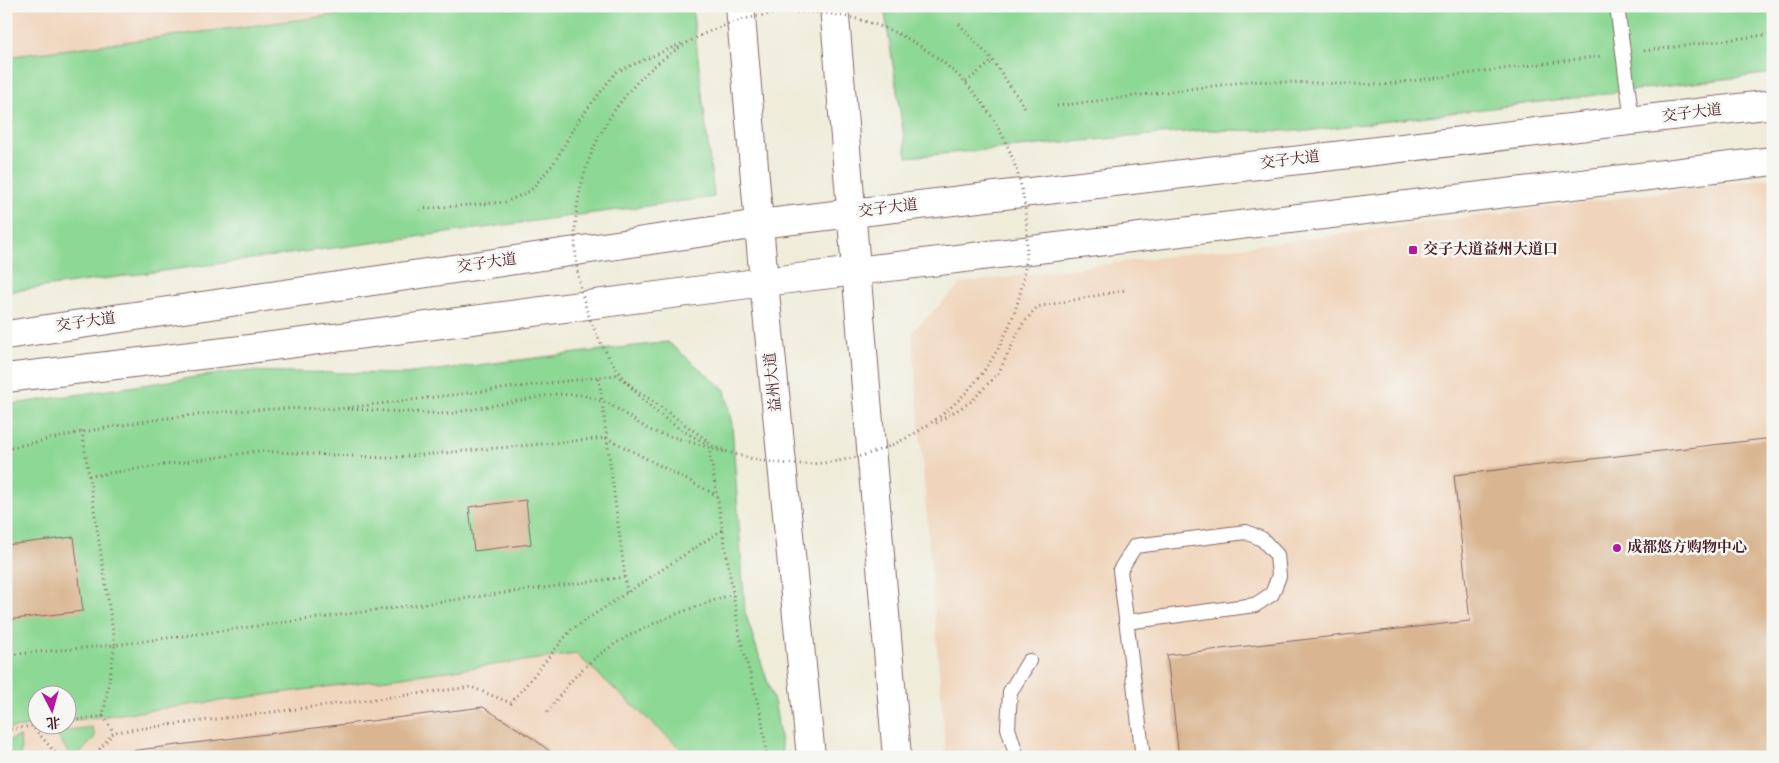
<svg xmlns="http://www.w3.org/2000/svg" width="1779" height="763" viewBox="0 0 1779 763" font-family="Vollkorn,'Noto Serif SC',serif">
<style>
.built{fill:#f0d5bc}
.green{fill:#8dd894;stroke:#6c7c60}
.building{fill:#d9b591}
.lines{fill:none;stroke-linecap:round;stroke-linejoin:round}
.service-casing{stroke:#846768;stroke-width:16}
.secondary-casing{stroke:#846768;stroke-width:30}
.primary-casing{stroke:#846768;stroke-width:30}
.path{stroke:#846768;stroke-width:3;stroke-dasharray:1 4;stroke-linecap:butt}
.service{stroke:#fff;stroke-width:14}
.secondary{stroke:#fff;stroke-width:28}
.primary{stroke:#fff;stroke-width:28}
.path-bridge{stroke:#846768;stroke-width:3;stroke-dasharray:1 4;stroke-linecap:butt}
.poi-dot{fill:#b5179e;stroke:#f6f6f2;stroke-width:2}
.labels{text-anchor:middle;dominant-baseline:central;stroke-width:5;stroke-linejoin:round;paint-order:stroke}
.street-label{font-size:15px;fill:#4a1f2b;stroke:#f6f6f2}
.poi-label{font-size:15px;font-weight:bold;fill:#4a1f2b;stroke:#f6f6f2;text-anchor:start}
</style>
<rect width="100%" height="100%" fill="#f6f6f2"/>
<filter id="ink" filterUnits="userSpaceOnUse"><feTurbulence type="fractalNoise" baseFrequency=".02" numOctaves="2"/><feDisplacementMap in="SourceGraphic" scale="10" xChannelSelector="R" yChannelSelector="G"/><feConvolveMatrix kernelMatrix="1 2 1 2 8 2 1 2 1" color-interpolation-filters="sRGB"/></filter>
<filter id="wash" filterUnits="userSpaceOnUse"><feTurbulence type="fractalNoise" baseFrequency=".0096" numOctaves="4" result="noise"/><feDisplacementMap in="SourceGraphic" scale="20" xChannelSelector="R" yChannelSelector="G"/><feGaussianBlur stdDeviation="1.12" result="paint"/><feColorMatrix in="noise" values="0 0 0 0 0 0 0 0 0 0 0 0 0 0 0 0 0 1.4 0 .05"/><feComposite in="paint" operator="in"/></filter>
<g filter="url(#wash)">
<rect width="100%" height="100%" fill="#efecd9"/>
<g class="built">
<polygon points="6,6 406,6 6,57"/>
<polygon points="1773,178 1773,757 946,757 912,332 962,283"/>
<polygon points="576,654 690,757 6,757 6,729 37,725 68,726 68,721"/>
</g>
<g class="green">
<polygon points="406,6 692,6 714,197 6,292 6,57"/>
<polygon points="884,6 1773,6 1773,73 1307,131 1206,130 907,157"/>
<polygon points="668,342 725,390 732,425 745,612 775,705 783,757 690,757 576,654 68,721 68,696 38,696 37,725 6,729 6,405 238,371 404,374"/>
<polygon points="92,727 95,737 76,757 71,757 55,732"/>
<polygon points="20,736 21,753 18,757 6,757 6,742"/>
</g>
<g id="blocks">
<g class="building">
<polygon points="1773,438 1773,757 1179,757 1167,655 1470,621 1454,475"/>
<polygon points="526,500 531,544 474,551 469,507"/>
<polygon points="74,537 83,611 6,620 6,545"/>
<polygon points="483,707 534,739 557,757 114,757 114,753"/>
</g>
</g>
</g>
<g filter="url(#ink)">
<use href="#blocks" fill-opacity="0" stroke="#846768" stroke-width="1"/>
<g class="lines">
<defs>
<g id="service">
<polyline points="1617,6 1632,121"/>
<polyline points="1126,622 1255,605 1272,594 1279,576 1277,555 1262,539 1246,532 1135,546 1120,570 1143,757"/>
<polyline points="1017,757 1008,728 1010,692 1029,661"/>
</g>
<g id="secondary">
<polyline points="6,335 759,224 1773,104"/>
<polyline points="6,378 242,350 764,282 1773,161"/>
</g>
<g id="primary">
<polyline points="740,6 764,282 811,757"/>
<polyline points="834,6 897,757"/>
</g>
</defs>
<use href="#service" class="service-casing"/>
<use href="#secondary" class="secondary-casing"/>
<use href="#primary" class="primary-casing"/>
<g class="path">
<polyline points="959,24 993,61 1026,109"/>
<polyline points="1644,51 1773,34"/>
<polyline points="966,82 993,61"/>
<polyline points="1057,106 1251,81 1381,85 1601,56"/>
<polyline points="420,209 506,202 530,191 554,163 578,121 616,72 683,43"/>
<polyline points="599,378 627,593"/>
<polyline points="347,409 447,414"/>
<polyline points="936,423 972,401 999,372 1022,325 1037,307 1125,290"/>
<path d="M6,449c108,-26 220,-44 331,-40l279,-34 92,66 32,195 22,83 5,38"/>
<polyline points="89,476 259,451 388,458 607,438 716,495"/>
<polyline points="6,655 115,645 82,431"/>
<path d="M547,712c9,-11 17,-23 26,-33 41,-46 104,-66 160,-85"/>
<polyline points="103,716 114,732"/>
<polyline points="68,721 103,716 115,645 625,577"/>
<polyline points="6,730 32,726 59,757"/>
<polyline points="93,757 114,732 471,687 511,703 572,629 722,530"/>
</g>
<use href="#service" class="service"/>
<use href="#secondary" class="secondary"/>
<use href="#primary" class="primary"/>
<g class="path-bridge">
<circle cx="801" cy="238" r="226"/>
<polyline points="447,414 555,394 582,395 608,403 649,430 724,452"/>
</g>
</g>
</g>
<g class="poi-dot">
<rect x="1408" y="245" width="10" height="10" rx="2.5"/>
<circle cx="1617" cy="548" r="5"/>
</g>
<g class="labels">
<g class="street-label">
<text transform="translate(1692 114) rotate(-7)">交子大道</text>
<text transform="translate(1290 161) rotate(-7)">交子大道</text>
<text transform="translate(888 209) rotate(-7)">交子大道</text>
<text transform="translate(487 264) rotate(-8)">交子大道</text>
<text transform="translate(86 323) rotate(-8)">交子大道</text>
<text transform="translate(774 382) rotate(-96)">益州大道</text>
</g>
<g class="poi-label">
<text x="1423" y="250">交子大道益州大道口</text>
<text x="1627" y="548">成都悠方购物中心</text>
</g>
</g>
<rect width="1779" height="763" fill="none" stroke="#f6f6f2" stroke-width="25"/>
<g transform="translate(52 710) rotate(174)"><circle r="24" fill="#f6f6f2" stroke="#b1a0a2"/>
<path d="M0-4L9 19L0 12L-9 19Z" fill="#b5179e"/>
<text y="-8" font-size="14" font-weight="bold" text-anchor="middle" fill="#4a1f2b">北</text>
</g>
</svg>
